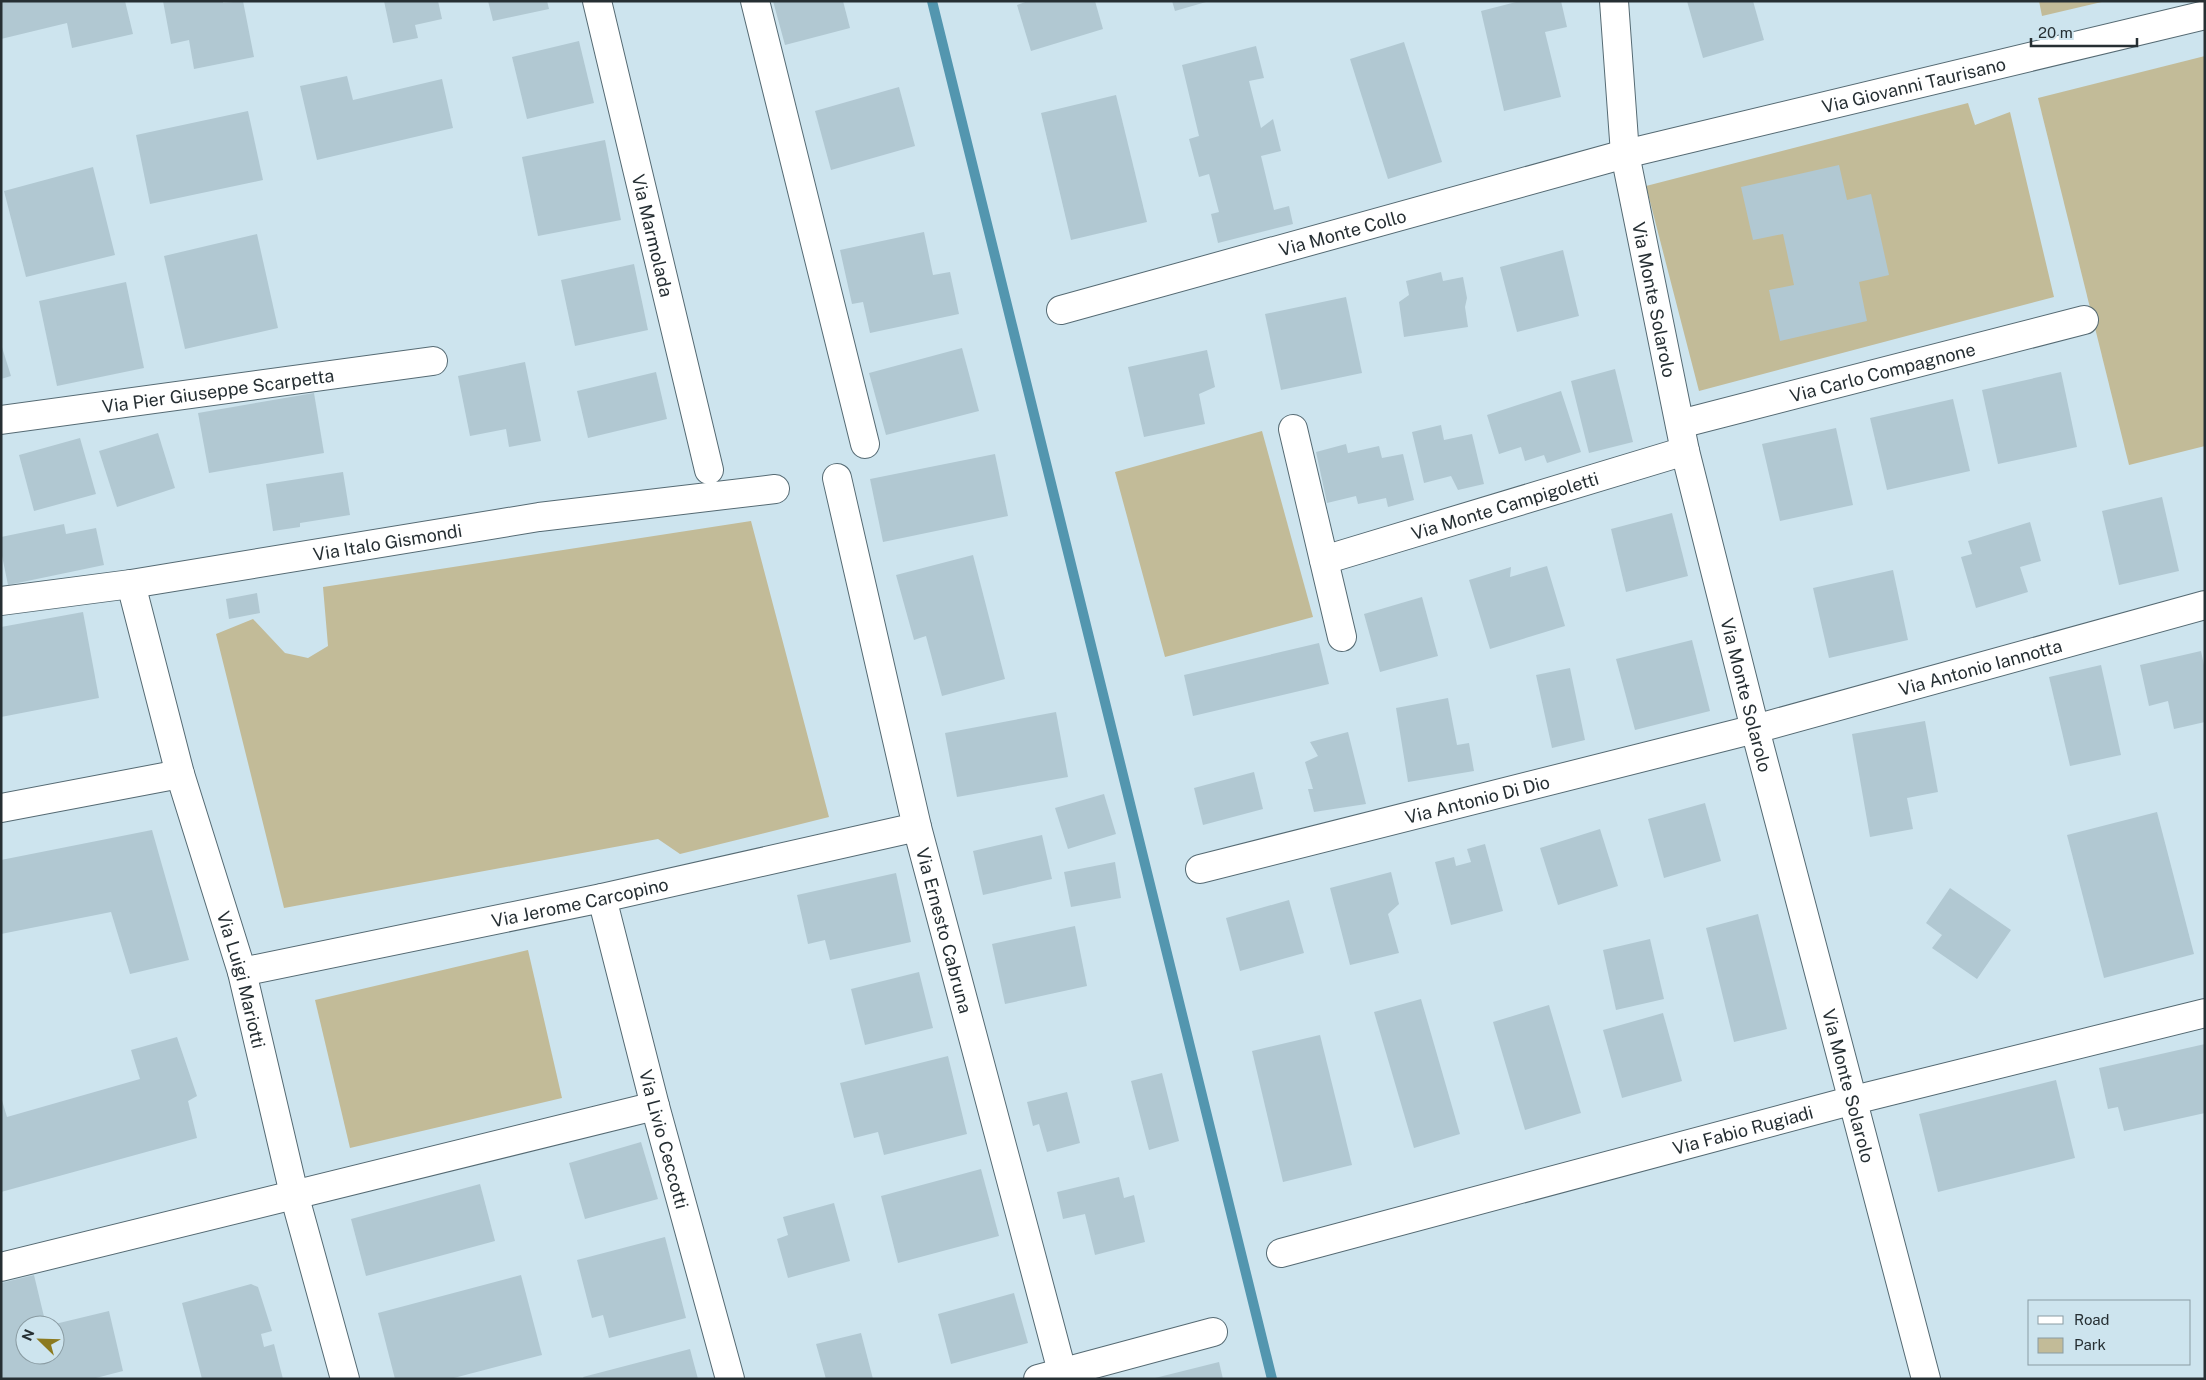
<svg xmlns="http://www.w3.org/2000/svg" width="2206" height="1380" viewBox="0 0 2206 1380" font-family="'Public Sans',sans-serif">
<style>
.green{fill:#c2bb98}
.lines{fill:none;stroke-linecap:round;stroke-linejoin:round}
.stream{stroke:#5396af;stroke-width:10}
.building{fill:#b1c8d2}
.minor-casing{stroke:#556a73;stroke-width:30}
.minor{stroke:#fff;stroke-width:28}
.labels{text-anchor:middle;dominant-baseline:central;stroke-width:4;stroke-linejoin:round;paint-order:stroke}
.street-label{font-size:18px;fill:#262f33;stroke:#cde4ee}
</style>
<rect width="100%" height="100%" fill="#cde4ee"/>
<g class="green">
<polygon points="2039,1 2106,1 2042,16"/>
<polygon points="2205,56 2205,446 2129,465 2038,98"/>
<polygon points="1968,103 1975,125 2010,112 2054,297 1699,391 1646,186"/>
<polygon points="1262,431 1313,617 1165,657 1115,472"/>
<polygon points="751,521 829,817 680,854 658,839 284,908 216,634 253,619 285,653 308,658 328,646 323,587"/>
<polygon points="528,950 562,1098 350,1148 315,1000"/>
</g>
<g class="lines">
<polyline class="stream" points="932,1 1272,1379"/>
</g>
<g class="building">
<polygon points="1,1 125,1 133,34 72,48 67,23 1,39"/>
<polygon points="163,1 223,1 223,3 243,1 254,57 194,69 189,40 171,44"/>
<polygon points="384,1 438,1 442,19 415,25 418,38 393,43"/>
<polygon points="488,1 547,1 549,9 493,21"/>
<polygon points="773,1 843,1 850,28 785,45"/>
<polygon points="1028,1 1095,1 1103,29 1031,51 1017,5"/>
<polygon points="1172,1 1206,1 1206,2 1175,11"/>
<polygon points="1520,1 1561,1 1567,27 1545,32 1561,97 1504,111 1481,11"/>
<polygon points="1687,1 1753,1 1764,40 1703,58"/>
<polygon points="579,41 594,103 527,119 512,57"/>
<polygon points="1404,42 1442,162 1388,179 1350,59"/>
<polygon points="1256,46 1264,78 1249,81 1261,128 1273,119 1281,151 1261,156 1274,210 1289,206 1293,224 1218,243 1211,214 1219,212 1209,174 1199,177 1189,139 1199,136 1182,65"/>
<polygon points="347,76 353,100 442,79 453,128 317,160 300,86"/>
<polygon points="899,87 915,146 831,170 815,111"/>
<polygon points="1116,95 1147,222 1071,240 1041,113"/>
<polygon points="248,111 263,180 150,204 136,135"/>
<polygon points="605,140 621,220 538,236 522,157"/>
<polygon points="1839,165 1847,200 1871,194 1889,275 1859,282 1867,321 1780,341 1769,290 1794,285 1783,234 1753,240 1741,187"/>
<polygon points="93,167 115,255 26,277 4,191"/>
<polygon points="924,232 933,275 950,272 959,314 870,333 863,302 852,304 840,250"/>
<polygon points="257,234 278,328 185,349 164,256"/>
<polygon points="1563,250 1579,316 1517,332 1500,267"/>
<polygon points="634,264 648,330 575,346 561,280"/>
<polygon points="1441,272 1443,281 1463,277 1467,298 1465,307 1468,327 1404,337 1399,302 1409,295 1406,281"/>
<polygon points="126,282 144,368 57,386 39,301"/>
<polygon points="1346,297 1362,373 1281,390 1265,314"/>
<polygon points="1,344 11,376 1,379"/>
<polygon points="962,348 979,411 886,435 869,373"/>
<polygon points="1207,350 1215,387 1199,394 1205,424 1144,437 1128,367"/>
<polygon points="525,362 541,441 509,447 506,429 470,436 458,376"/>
<polygon points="1615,369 1633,442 1589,453 1571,381"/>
<polygon points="656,372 667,419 588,438 577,391"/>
<polygon points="2061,372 2077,447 1998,464 1982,390"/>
<polygon points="1561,391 1581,452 1547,463 1544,455 1525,461 1521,447 1499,454 1487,415"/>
<polygon points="314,393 324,453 209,473 198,413"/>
<polygon points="1953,399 1970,471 1887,490 1870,418"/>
<polygon points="1441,425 1444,440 1472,434 1484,484 1458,490 1451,476 1424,483 1412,432"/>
<polygon points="1836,428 1853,505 1780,521 1762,444"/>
<polygon points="158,433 175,488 117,507 99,451"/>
<polygon points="80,438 96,494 34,511 19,455"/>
<polygon points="1346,444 1348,453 1379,446 1382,458 1403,454 1414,500 1388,507 1386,498 1358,504 1356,496 1327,503 1316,452"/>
<polygon points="995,454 1008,516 883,542 870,479"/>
<polygon points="343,472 350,515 300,523 300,527 273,531 266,484"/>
<polygon points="2162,497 2179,571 2119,585 2102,511"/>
<polygon points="1672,513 1688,576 1626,592 1611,529"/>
<polygon points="2030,522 2041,561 2020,567 2028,592 1976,608 1961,557 1972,554 1968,541"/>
<polygon points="64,524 66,534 96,528 104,565 8,585 1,551 1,537"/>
<polygon points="973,555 1005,679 942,696 926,636 914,640 896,575"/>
<polygon points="1547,566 1565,626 1490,649 1469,580 1511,567 1510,577"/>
<polygon points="1893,570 1908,640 1829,658 1813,588"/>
<polygon points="257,593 260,613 229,619 226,599"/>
<polygon points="1422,597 1438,656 1380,672 1364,614"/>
<polygon points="83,612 99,698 1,717 1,627"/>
<polygon points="1692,640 1710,711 1635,730 1616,659"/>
<polygon points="1319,643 1329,684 1193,716 1184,675"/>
<polygon points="2201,651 2205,670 2205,722 2174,729 2168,701 2149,706 2140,665"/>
<polygon points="2101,665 2121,755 2070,766 2049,677"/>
<polygon points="1570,668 1585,740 1552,748 1536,675"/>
<polygon points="1448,698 1457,745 1469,743 1474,771 1408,782 1396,708"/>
<polygon points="1056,712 1068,777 957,797 945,733"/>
<polygon points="1925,721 1938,792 1907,798 1913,829 1870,837 1852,734"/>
<polygon points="1348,732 1366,804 1314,812 1308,789 1313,789 1305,762 1318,756 1310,742"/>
<polygon points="1254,772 1263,809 1203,825 1194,788"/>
<polygon points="1104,794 1116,834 1068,849 1055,808"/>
<polygon points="1705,803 1721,861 1664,878 1648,819"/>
<polygon points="2157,812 2194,954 2104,978 2067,835"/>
<polygon points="1600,829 1618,886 1558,905 1540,848"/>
<polygon points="152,830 189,960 130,974 111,912 1,934 1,860"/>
<polygon points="1042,835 1052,879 983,895 973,851"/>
<polygon points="1485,844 1503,911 1451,925 1435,862 1454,857 1456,866 1471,862 1467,849"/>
<polygon points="1115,862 1121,898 1071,907 1064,872"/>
<polygon points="1391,872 1399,904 1388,914 1399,953 1350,965 1330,888"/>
<polygon points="896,873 911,942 830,960 825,940 808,944 797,895"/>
<polygon points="1950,888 2011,930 1977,979 1932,948 1942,935 1926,923"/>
<polygon points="1289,900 1304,953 1240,971 1226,918"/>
<polygon points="1758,914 1787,1029 1734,1042 1706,928"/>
<polygon points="1075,926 1087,986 1005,1004 992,944"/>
<polygon points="1650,939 1664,999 1616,1010 1603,950"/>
<polygon points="919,972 933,1028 865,1045 851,989"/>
<polygon points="1421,999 1460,1134 1414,1148 1374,1012"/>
<polygon points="1549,1005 1581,1113 1525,1130 1493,1022"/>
<polygon points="1663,1013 1682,1081 1622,1098 1603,1030"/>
<polygon points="1320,1035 1352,1165 1283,1182 1252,1051"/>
<polygon points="177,1037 197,1096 188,1101 197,1138 1,1192 1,1097 7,1117 140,1079 131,1050"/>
<polygon points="2205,1044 2205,1113 2124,1131 2118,1107 2108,1109 2099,1068"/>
<polygon points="948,1056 967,1134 884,1155 878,1132 854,1138 840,1083"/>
<polygon points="1162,1073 1179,1141 1149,1150 1131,1081"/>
<polygon points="2056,1080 2075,1158 1938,1192 1919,1114"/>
<polygon points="1067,1092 1080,1143 1047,1152 1039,1124 1033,1126 1027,1102"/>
<polygon points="641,1142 658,1199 585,1219 569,1163"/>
<polygon points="981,1169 999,1236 898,1263 881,1196"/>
<polygon points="1119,1177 1124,1198 1134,1195 1145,1242 1095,1255 1085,1214 1063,1219 1057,1192"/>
<polygon points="480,1184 495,1241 366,1276 351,1219"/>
<polygon points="834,1203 850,1261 788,1278 777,1239 788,1235 783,1217"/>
<polygon points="665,1237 686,1318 609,1338 603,1315 592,1318 577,1260"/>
<polygon points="34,1275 46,1325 25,1325 25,1355 55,1355 55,1324 109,1311 123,1371 92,1379 1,1379 1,1283"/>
<polygon points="521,1275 542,1355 450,1379 395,1379 378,1313"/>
<polygon points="251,1284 258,1287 272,1331 261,1334 264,1347 274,1344 283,1379 202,1379 182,1303"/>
<polygon points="1014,1293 1028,1343 951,1364 938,1314"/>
<polygon points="861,1333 873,1379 826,1379 816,1344"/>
<polygon points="690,1349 698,1379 584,1379 583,1377"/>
<polygon points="1219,1362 1223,1379 1155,1379 1155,1378"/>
</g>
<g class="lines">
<defs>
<g id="minor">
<path id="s1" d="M597,1l112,469"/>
<polyline points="755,1 865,444"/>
<path id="s2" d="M1614,1l11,153 60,297 70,278 171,650"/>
<path id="s3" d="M1061,310l564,-156 580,-139"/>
<path id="s4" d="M1,420l432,-59"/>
<path id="s5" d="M1680,424l404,-104"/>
<polyline points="1293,429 1342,637"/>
<path id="s6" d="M837,478l80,349 147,552"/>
<path id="s7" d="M1324,560l361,-109"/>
<path id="s8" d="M131,584l49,190 62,198 52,222 51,185"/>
<path id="s9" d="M1,601l130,-17 408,-67 236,-28"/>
<polyline points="1,808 180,774"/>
<path id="s10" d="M1200,869l555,-140 450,-124"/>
<path id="s11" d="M602,898l53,208 75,273"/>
<path id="s12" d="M242,972l360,-74 315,-71"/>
<path id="s13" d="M1281,1253l573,-153 351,-87"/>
<polyline points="1,1267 655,1106"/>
<polyline points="1038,1379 1213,1332"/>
</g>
</defs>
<use href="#minor" class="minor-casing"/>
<use href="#minor" class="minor"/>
</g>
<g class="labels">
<g class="street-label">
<text stroke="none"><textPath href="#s3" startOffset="882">Via Giovanni Taurisano</textPath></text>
<text stroke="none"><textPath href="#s3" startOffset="292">Via Monte Collo</textPath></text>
<text stroke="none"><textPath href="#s1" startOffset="241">Via Marmolada</textPath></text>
<text stroke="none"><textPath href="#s2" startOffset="302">Via Monte Solarolo</textPath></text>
<text stroke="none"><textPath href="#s5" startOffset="209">Via Carlo Compagnone</textPath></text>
<text stroke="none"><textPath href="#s4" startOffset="219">Via Pier Giuseppe Scarpetta</textPath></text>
<text stroke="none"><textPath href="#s7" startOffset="189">Via Monte Campigoletti</textPath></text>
<text stroke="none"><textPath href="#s9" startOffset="391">Via Italo Gismondi</textPath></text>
<text stroke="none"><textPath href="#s10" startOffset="806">Via Antonio Iannotta</textPath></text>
<text stroke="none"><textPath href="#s2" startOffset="708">Via Monte Solarolo</textPath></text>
<text stroke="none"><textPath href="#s10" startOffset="286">Via Antonio Di Dio</textPath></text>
<text stroke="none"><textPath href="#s12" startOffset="345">Via Jerome Carcopino</textPath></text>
<text stroke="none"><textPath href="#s6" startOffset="465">Via Ernesto Cabruna</textPath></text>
<text stroke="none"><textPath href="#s8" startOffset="411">Via Luigi Mariotti</textPath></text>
<text stroke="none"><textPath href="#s2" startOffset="1112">Via Monte Solarolo</textPath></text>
<text stroke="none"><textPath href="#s13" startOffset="478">Via Fabio Rugiadi</textPath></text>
<text stroke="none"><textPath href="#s11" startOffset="249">Via Livio Ceccotti</textPath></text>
</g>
</g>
<rect width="2206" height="1380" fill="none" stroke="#262f33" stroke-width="5"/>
<rect x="2028" y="1300" width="162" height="65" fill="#cde4ee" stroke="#8a9ca3"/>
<rect x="2038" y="1316" width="25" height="8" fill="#ffffff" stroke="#8a9ca3"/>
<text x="2074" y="1325" font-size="15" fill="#262f33">Road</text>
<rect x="2038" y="1338" width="25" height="15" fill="#c2bb98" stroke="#8a9ca3"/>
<text x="2074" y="1350" font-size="15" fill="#262f33">Park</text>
<g transform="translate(40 1340) rotate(293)"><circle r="24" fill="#cde4ee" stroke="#8a9ca3"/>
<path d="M0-4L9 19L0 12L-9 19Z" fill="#8c7a1f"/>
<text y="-8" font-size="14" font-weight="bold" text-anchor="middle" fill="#262f33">N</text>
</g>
<path d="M2031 38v8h106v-8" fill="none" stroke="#262f33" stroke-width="2.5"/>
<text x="2038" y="38" font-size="15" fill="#262f33" stroke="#cde4ee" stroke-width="4" paint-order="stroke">20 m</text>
</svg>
